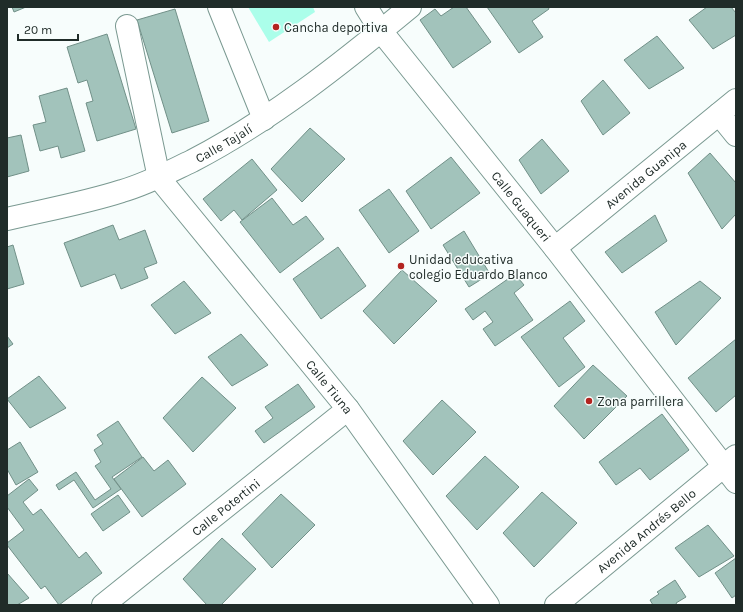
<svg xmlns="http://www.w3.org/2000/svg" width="743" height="612" viewBox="0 0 743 612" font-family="Karla,sans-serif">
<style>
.green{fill:#abfeea}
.building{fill:#a2c3bb;stroke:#719088}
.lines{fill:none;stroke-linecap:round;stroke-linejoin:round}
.minor-casing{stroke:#7a9991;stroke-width:24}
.minor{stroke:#fff;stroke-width:22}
.poi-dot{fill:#b32420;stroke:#f7fdfc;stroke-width:1.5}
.labels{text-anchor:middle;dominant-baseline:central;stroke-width:3;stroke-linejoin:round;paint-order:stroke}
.poi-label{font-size:13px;fill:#202c29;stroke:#f7fdfc;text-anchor:start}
.street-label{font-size:13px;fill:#202c29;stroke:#f7fdfc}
</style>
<rect width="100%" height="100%" fill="#f7fdfc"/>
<polygon class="green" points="248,7 313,7 315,12 269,42"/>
<g class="building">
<polygon points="12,7 26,7 14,12"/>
<polygon points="454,7 466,7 491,42 453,68 420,20 435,9 441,16"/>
<polygon points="487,7 548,7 549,9 532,21 543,37 519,53"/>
<polygon points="707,7 731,7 736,13 736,35 713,49 689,20"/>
<polygon points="175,9 209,121 172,133 137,20"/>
<polygon points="107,34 136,129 97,141 86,103 93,101 87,80 78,83 67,47"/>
<polygon points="657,36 684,68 649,89 624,60"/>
<polygon points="603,80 630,113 603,135 581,101"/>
<polygon points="67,88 85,151 61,158 58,146 40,151 33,125 46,122 39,96"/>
<polygon points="310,128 345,159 302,202 271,169"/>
<polygon points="21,135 29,171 7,177 7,138"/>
<polygon points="542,139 569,171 541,194 519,160"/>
<polygon points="710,153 736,183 736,214 722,229 688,173"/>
<polygon points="451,157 480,193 431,229 406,191"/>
<polygon points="252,159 277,190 242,220 234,210 221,221 203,199"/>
<polygon points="389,189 419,231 389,253 359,210"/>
<polygon points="272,198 293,225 306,216 324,239 280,273 240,222"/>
<polygon points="655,215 667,241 622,273 605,252"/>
<polygon points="113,225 119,240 145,230 157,263 144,268 148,278 121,289 115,274 81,287 64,243"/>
<polygon points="464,231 490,274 469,287 443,245"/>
<polygon points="13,245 24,284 7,289 7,247"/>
<polygon points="338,247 366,286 321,319 293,279"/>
<polygon points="402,270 437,301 394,344 363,311"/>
<polygon points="515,274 524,285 514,293 533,320 495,346 483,329 493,322 485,311 473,320 465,309"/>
<polygon points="184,281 211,313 175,334 151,305"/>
<polygon points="700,281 721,298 676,345 655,312"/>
<polygon points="570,301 585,321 563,338 585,367 559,387 521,337"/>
<polygon points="241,334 268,365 232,386 208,357"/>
<polygon points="7,336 13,344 7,348"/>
<polygon points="736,339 736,395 716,412 688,378"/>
<polygon points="593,365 627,396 584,439 554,406"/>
<polygon points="39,376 66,408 30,428 7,399"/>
<polygon points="202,377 236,408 193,452 163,418"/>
<polygon points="298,384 315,407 264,443 255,431 273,418 265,407"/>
<polygon points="442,400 476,432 433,475 403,441"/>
<polygon points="662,414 689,450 650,480 640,468 616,485 599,462"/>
<polygon points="118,421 142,457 112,477 121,489 93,508 74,480 59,490 56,485 76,472 95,500 111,489 95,466 101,462 94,450 103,444 97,435"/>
<polygon points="20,442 38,472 16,485 7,469 7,450"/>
<polygon points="485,456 519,487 477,530 446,496"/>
<polygon points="143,457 154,471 168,460 186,484 142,517 114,479"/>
<polygon points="29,479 38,490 23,502 33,515 41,509 79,558 86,552 102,573 59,605 45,586 41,589 7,545 7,543 24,530 7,507 7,496"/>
<polygon points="542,492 577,523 534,567 503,533"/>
<polygon points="281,494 315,525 272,568 242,534"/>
<polygon points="118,495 130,512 103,531 91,514"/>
<polygon points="708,525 734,556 699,577 675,548"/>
<polygon points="222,538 256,569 221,605 207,605 183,579"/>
<polygon points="736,558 736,595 732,598 715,573"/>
<polygon points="7,573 29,598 17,605 7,605"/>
<polygon points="675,580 686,597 676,603 677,605 653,605 650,600 659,594 657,592"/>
</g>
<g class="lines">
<defs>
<g id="minor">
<polyline points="219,7 264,119"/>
<path id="s1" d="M366,7l15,24 174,217 181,234"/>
<path id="s2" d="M127,26l32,152 189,231 140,196"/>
<polyline points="719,114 736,135"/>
<path id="s3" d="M7,219c38,-9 78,-16 115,-28 25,-7 47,-19 70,-30 79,-41 149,-97 218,-154"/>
<path id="s4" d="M555,248l181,-148"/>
<path id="s5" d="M103,605l245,-196"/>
<path id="s6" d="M556,605l180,-149"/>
</g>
</defs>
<use href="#minor" class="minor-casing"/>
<use href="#minor" class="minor"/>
</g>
<g class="poi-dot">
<circle cx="276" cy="27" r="4"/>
<circle cx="401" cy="266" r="4"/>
<circle cx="589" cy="401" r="4"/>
</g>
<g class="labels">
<g class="poi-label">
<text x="284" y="27">Cancha deportiva</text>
<text x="409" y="259">Unidad educativa<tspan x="409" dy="15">colegio Eduardo Blanco</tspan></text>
<text x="597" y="401">Zona parrillera</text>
</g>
<g class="street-label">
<text stroke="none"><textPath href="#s3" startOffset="231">Calle Tajalí</textPath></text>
<text stroke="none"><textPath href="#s4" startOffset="117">Avenida Guanipa</textPath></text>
<text stroke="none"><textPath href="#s1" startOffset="253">Calle Guaqueri</textPath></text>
<text stroke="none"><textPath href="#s2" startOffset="425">Calle Tiuna</textPath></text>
<text stroke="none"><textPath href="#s5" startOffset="157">Calle Potertini</textPath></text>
<text stroke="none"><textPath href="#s6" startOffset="117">Avenida Andrés Bello</textPath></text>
</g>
</g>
<rect width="743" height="612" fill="none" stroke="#202c29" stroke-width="16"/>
<path d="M18 34v6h60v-6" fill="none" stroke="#202c29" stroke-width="2"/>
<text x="24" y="34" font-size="12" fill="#202c29" stroke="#f7fdfc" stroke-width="3" paint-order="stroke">20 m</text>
</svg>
